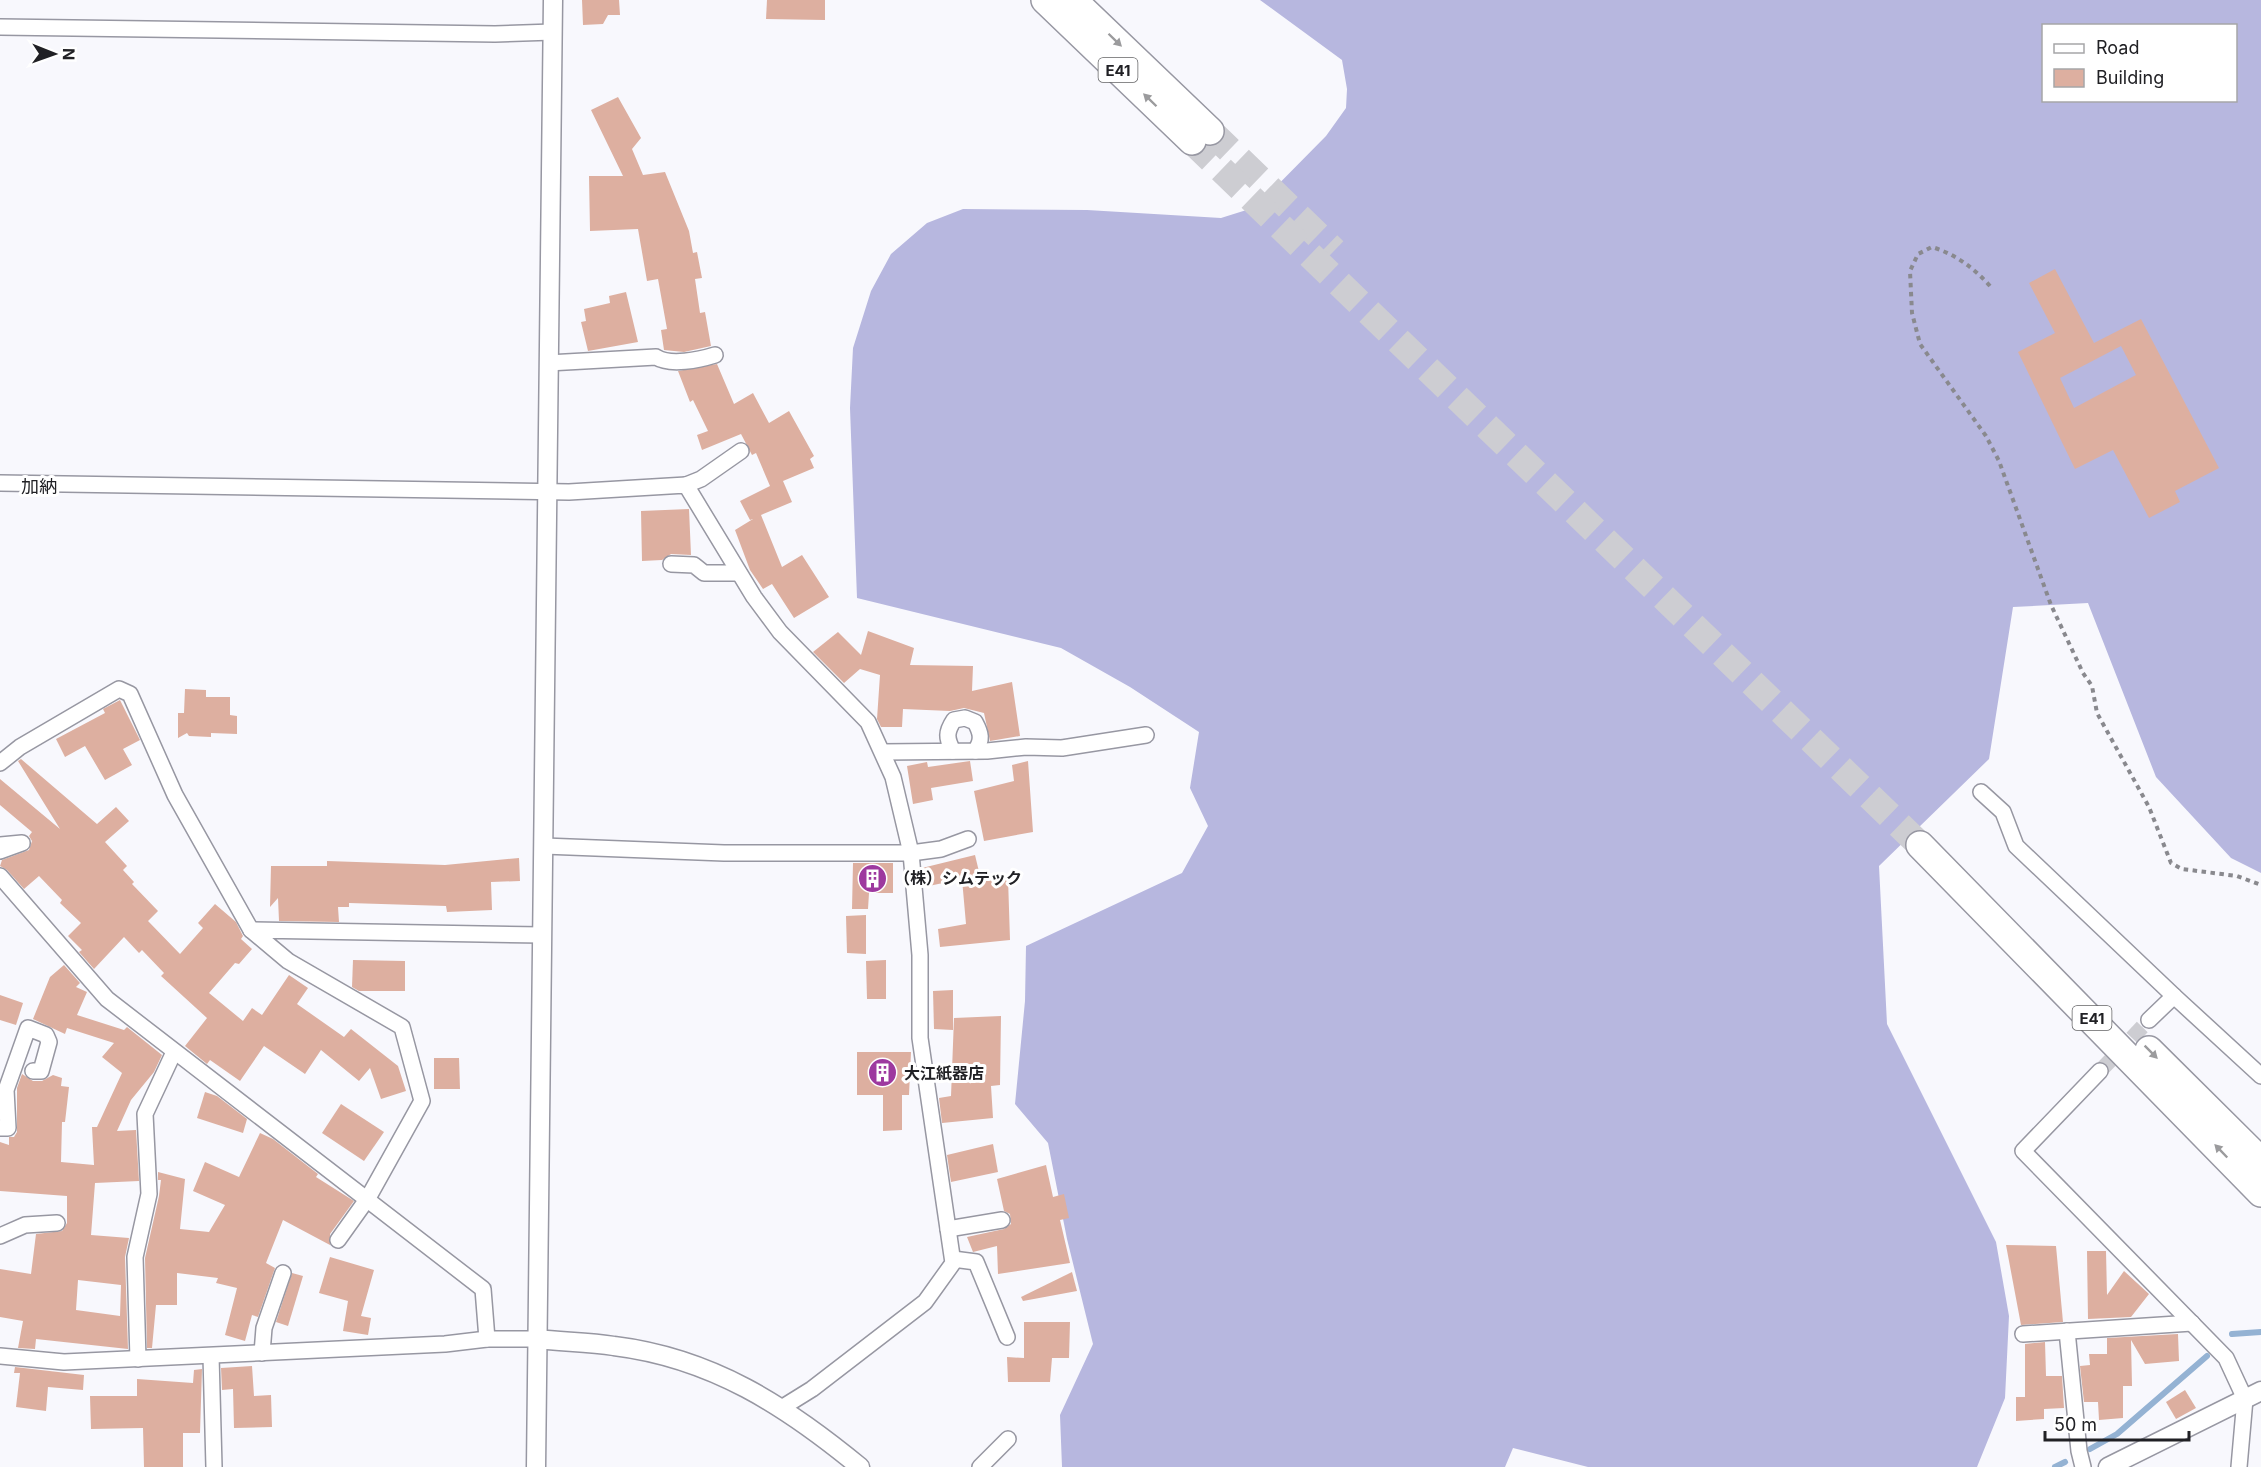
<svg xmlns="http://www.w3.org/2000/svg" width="2261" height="1467" viewBox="0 0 2261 1467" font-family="Inter,'Noto Sans JP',sans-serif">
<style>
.forest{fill:#b7b7df;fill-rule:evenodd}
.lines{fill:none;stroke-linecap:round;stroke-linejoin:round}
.stream{stroke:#94b2d3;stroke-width:6}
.building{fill:#ddafa0;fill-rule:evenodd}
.minor-tunnel{stroke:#cdcdd2;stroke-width:15;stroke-dasharray:15 8;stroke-linecap:butt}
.motorway-tunnel{stroke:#cdcdd2;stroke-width:27;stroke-dasharray:27 14;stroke-linecap:butt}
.minor-casing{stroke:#9797a2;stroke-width:18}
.tertiary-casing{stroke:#9797a2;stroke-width:21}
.motorway-casing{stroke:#9797a2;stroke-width:30}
.path{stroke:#89898e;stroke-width:4;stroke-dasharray:4.5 4.5;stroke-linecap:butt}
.minor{stroke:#fff;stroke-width:15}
.tertiary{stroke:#fff;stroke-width:18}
.motorway{stroke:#fff;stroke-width:27}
.oneway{fill:#9b9b9d}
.labels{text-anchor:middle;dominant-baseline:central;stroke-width:6;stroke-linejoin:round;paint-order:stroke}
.shield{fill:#fff;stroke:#646466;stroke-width:1.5}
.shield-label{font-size:15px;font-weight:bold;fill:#212125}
.poi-label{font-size:16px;font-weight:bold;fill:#212125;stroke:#fff;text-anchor:start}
.neighbourhood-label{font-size:18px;fill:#212125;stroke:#fff}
</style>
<rect width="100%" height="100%" fill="#f8f8fd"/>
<path class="forest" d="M1260,0h1001v873l-30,-15 -75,-81 -68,-174 -75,4 -24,152 -110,107 8,158 109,218 13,74 -4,82 -28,69h-389l-75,-19 -8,19h-443l-2,-52 33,-71 -26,-105 -19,-96 -33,-39 10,-103 1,-55 156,-73 26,-47 -18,-38 9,-56 -69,-45 -69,-39 -204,-50 -7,-190 3,-60 18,-57 20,-37 36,-31 36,-14 124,1 134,8 35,-11 70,-71 20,-28 1,-19 -5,-29zM2044,26h192v74h-192z"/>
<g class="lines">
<g class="stream">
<polyline points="2232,1334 2261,1332"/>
<polyline points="2090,1449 2117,1434 2207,1356"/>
<polyline points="2055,1467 2065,1462"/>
</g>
</g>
<g class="building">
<polygon points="582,0 619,0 620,15 608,15 603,24 583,25"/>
<polygon points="767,0 825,0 825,20 766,19"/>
<polygon points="618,97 641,138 632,149 643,175 665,172 689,231 693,253 697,252 702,278 695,279 700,313 705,312 711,346 684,352 664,350 661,330 667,329 658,279 647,281 638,229 590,231 589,176 623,176 591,110"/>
<path d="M2055,269l39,74 47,-24 78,149 -44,23 5,11 -31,16 -36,-68 -38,19 -57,-117 37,-19 -26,-50zM2121,346l15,29 -62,33 -14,-30z"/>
<polygon points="626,292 638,342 588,351 581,322 586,321 584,309 610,303 609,296"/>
<polygon points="717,364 734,404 753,393 769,423 789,411 814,456 810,459 814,468 783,481 792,502 761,515 782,567 802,555 829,597 794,618 772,584 763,589 750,570 735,530 753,519 750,520 740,501 770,486 756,453 752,455 741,434 702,450 697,435 708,431 693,400 690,402 678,371"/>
<polygon points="689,509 691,555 671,554 662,560 642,561 641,511"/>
<polygon points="868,631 914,648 910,665 973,666 972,691 1012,682 1020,736 990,741 984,713 964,708 950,711 903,709 902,727 881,727 877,719 880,675 860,669 844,683 813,652 838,632 861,655"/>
<polygon points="185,689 206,690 206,697 230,697 230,715 237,716 237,734 211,733 211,737 189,736 187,733 178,738 178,713 184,713"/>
<polygon points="120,700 140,740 123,749 132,765 105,780 85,746 65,757 56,739 105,713 103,709"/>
<polygon points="21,759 97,824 116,807 129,821 105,842 127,866 123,870 134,882 132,884 158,911 148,921 180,954 203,928 198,923 215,904 236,922 243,936 241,939 252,949 239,964 235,963 209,993 243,1021 252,1008 262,1015 289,975 308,988 297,1004 344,1037 351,1029 398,1066 406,1091 381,1099 370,1068 359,1081 321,1050 305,1074 264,1046 240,1081 210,1060 207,1064 185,1046 207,1018 161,976 164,973 142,950 139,953 124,937 94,969 79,952 82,950 68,936 81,923 60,903 62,900 39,876 24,889 7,870 0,866 2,860 29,850 32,841 29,836 32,832 0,805 0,779 60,829 18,761"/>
<polygon points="970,761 973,781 931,788 933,800 913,804 907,766 927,762 928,767"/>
<polygon points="1028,761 1033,832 984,841 974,791 1014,781 1012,765"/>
<polygon points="975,855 981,880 1008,878 1010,940 940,947 938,929 966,924 962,879 924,887 922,868"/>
<polygon points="519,858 520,881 491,882 492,910 447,912 446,906 349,903 349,907 338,907 339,922 279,921 278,898 270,907 271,866 327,866 327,861 445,865"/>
<polygon points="853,863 893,863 893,893 869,893 868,909 852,909"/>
<polygon points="866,915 866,954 847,953 846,916"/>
<polygon points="353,960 405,961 405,991 359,991 352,987"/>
<polygon points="886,960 886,999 867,999 866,961"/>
<path d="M64,965l16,18 -4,4 11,5 -10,23 47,15 3,-3 35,28 -8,17 -23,28 -14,31 19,-1 3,51 -44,2 -4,52 38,3 -4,19 3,92 -92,-10 -1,10 -17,-1 5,-27 -23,-4v-48l31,5 5,-40 26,-3 5,-8v-27l-67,-5v-49l9,3v-8h5l3,-5v-44l5,-14 11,7h9l11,-6 9,3 -1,8 8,1 -4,35h-3l-1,40 33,3 -2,-38h5l25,-54 -20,-16 12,-14 -47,-15 -2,6 -32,-15 17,-42zM78,1280l43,5 -1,31 -44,-6z"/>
<polygon points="953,990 953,1030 934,1029 933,991"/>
<polygon points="0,995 23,1003 16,1025 0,1020"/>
<polygon points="1001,1016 1000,1085 991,1086 993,1118 942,1123 939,1098 951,1096 954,1018"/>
<polygon points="857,1052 911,1052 909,1095 902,1095 902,1130 883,1131 883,1095 857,1095"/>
<polygon points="434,1058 459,1058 460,1089 434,1089"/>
<polygon points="205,1092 217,1096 247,1119 243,1133 197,1118"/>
<polygon points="341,1104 384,1132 364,1161 322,1133"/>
<polygon points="260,1133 273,1139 318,1174 316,1177 354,1201 330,1234 330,1245 283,1220 266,1263 275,1268 258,1317 252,1315 245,1341 225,1335 237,1288 216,1283 218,1278 177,1273 177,1305 156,1305 152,1348 147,1348 145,1258 159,1196 161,1180 158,1180 158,1172 185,1179 180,1229 209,1232 225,1205 193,1191 205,1162 239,1177"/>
<polygon points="993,1144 998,1172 951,1182 947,1155"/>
<polygon points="1046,1165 1053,1197 1064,1194 1069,1218 1060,1220 1070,1263 998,1274 997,1246 973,1252 967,1237 1004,1229 1011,1224 1010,1214 1004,1211 997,1179"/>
<polygon points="2006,1245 2056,1246 2063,1322 2021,1325"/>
<polygon points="2087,1251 2106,1251 2107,1295 2124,1271 2149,1294 2131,1317 2088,1319"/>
<polygon points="330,1257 374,1270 361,1316 371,1318 368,1335 343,1331 348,1301 319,1293"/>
<polygon points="1072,1272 1077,1291 1023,1301 1021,1297"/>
<polygon points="292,1273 303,1276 288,1326 276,1322"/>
<polygon points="1024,1322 1070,1322 1069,1358 1052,1358 1050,1382 1008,1382 1007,1357 1024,1358"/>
<polygon points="2178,1334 2179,1361 2145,1364 2131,1340 2132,1386 2123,1386 2123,1418 2099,1420 2098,1402 2084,1402 2080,1366 2090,1365 2089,1354 2107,1354 2107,1338"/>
<polygon points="2045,1342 2046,1376 2062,1376 2064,1408 2044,1409 2044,1419 2016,1421 2016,1397 2025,1397 2025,1344"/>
<polygon points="252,1366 254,1396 271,1395 272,1427 234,1428 233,1389 222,1390 221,1368"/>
<polygon points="15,1367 84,1375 83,1390 48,1387 46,1411 16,1407 20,1373 14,1373"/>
<polygon points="202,1369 200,1433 183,1433 183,1467 144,1467 143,1428 91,1429 90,1396 137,1396 137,1379 193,1383 194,1370"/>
<polygon points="2185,1390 2196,1408 2176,1419 2166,1402"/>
</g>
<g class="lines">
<polyline class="minor-tunnel" points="2100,1071 2149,1020"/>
<g class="motorway-tunnel">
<polyline points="1210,131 1334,251"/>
<polyline points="1192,141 1920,845"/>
</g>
<defs>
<g id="minor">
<polyline points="0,27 495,34 553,32"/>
<path d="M548,363l108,-6c14,9 43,3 59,-2"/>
<polyline points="0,483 569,492 686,485 754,597 780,632 868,722 893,777 911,853 920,955 920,1038 953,1263 925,1302 812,1389 783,1407"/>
<polyline points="686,485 701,479 741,451"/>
<polyline points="671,564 694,565 704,573 739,573"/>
<path d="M953,751c-7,-13 -7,-19 1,-31l11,-2 10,4c6,11 8,18 0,29"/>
<polyline points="883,752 987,751 1026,747 1062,748 1146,735"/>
<polyline points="0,763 20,747 119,689 130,694 175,795 251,930"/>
<polyline points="1981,792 2003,812 2016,846 2174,996"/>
<polyline points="0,845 22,843 0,851"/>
<polyline points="544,846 724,853 911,853 941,849 968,839"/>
<polyline points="0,876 107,999 483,1289 487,1339"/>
<polyline points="2149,1020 2174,996 2261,1076"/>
<polyline points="2100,1071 2023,1151 2226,1358 2245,1399 2239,1467"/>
<polyline points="0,1128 8,1128 6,1090 28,1028 46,1035 49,1042 41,1071 33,1071"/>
<polyline points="948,1229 1002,1220"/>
<polyline points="0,1236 25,1225 57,1223"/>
<polyline points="338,1240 368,1198 422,1101 402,1027 288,961 251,930 542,935"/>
<polyline points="953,1259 976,1262 1007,1337"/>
<polyline points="2067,1331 2079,1451 2083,1467"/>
<polyline points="2023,1334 2192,1323"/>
<polyline points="262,1353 264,1328 283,1273"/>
<polyline points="0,1356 64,1362 445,1344 487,1339 537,1339"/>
<polyline points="211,1356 214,1467"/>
<polyline points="138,1359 135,1257 149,1194 145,1114 174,1052"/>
<polyline points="980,1467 1008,1439"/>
</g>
<g id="tertiary">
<path d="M537,1339c26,3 52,3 77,7 98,12 172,60 246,121"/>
<polyline points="536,1467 553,0"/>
<polyline points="2108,1467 2261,1391"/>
</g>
<g id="motorway">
<polyline points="1045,0 1192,141"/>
<polyline points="1073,0 1210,131"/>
<polyline points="1920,845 2261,1193"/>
<polyline points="2149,1050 2261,1161"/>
</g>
</defs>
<use href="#minor" class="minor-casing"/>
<use href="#tertiary" class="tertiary-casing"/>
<use href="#motorway" class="motorway-casing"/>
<path class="path" d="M1990,286c-16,-18 -35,-32 -58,-39l-14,7 -8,17 2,42 8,31 66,92 13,25 52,144 32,68 9,13 5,27 52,94 22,56 11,6 55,7 24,9"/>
<use href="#minor" class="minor"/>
<use href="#tertiary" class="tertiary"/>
<use href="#motorway" class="motorway"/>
</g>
<defs><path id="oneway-solid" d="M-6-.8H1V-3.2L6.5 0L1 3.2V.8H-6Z" transform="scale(1.5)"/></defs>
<g class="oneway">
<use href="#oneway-solid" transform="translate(1115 40) rotate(44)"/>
<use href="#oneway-solid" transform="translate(1150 100) rotate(-136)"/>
<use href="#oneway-solid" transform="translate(2151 1052) rotate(45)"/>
<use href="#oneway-solid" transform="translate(2221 1151) rotate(-134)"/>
</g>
<defs>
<symbol id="building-disc" viewBox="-11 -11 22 22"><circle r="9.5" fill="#9d399f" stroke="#fff"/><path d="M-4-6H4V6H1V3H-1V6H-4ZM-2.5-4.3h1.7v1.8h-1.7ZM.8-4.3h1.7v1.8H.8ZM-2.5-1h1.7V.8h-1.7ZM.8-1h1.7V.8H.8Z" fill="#fff"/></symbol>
</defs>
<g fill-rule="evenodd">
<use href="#building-disc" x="856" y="862" width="33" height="33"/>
<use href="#building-disc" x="866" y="1056" width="33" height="33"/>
</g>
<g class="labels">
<g class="shield">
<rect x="1098.5" y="58" width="39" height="24" rx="4.5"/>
<rect x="2072.5" y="1006" width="39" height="24" rx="4.5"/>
</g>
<g class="shield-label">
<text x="1118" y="70">E41</text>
<text x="2092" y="1018">E41</text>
</g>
<g class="poi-label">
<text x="894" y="878">（株）シムテック</text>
<text x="904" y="1073">大江紙器店</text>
</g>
<g class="neighbourhood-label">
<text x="39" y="486">加納</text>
</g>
</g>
<rect x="2042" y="24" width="195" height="78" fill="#ffffff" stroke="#a6a6a8" stroke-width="1.5"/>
<rect x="2054" y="44" width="30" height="9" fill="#ffffff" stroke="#a6a6a8" stroke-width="1.5"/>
<text x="2096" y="54" font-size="18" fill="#212125">Road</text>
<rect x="2054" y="69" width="30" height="18" fill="#ddafa0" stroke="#a6a6a8" stroke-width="1.5"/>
<text x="2096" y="84" font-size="18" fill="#212125">Building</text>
<g transform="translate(54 54) rotate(91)" stroke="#ffffff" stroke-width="4.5" paint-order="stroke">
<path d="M0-4.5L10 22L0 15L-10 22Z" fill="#212125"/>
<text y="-9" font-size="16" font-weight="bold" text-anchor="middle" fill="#212125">N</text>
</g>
<path d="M2045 1431v9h144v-9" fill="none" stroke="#212125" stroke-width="3"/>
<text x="2054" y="1431" font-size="18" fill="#212125" stroke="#ffffff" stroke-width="4.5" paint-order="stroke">50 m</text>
</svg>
